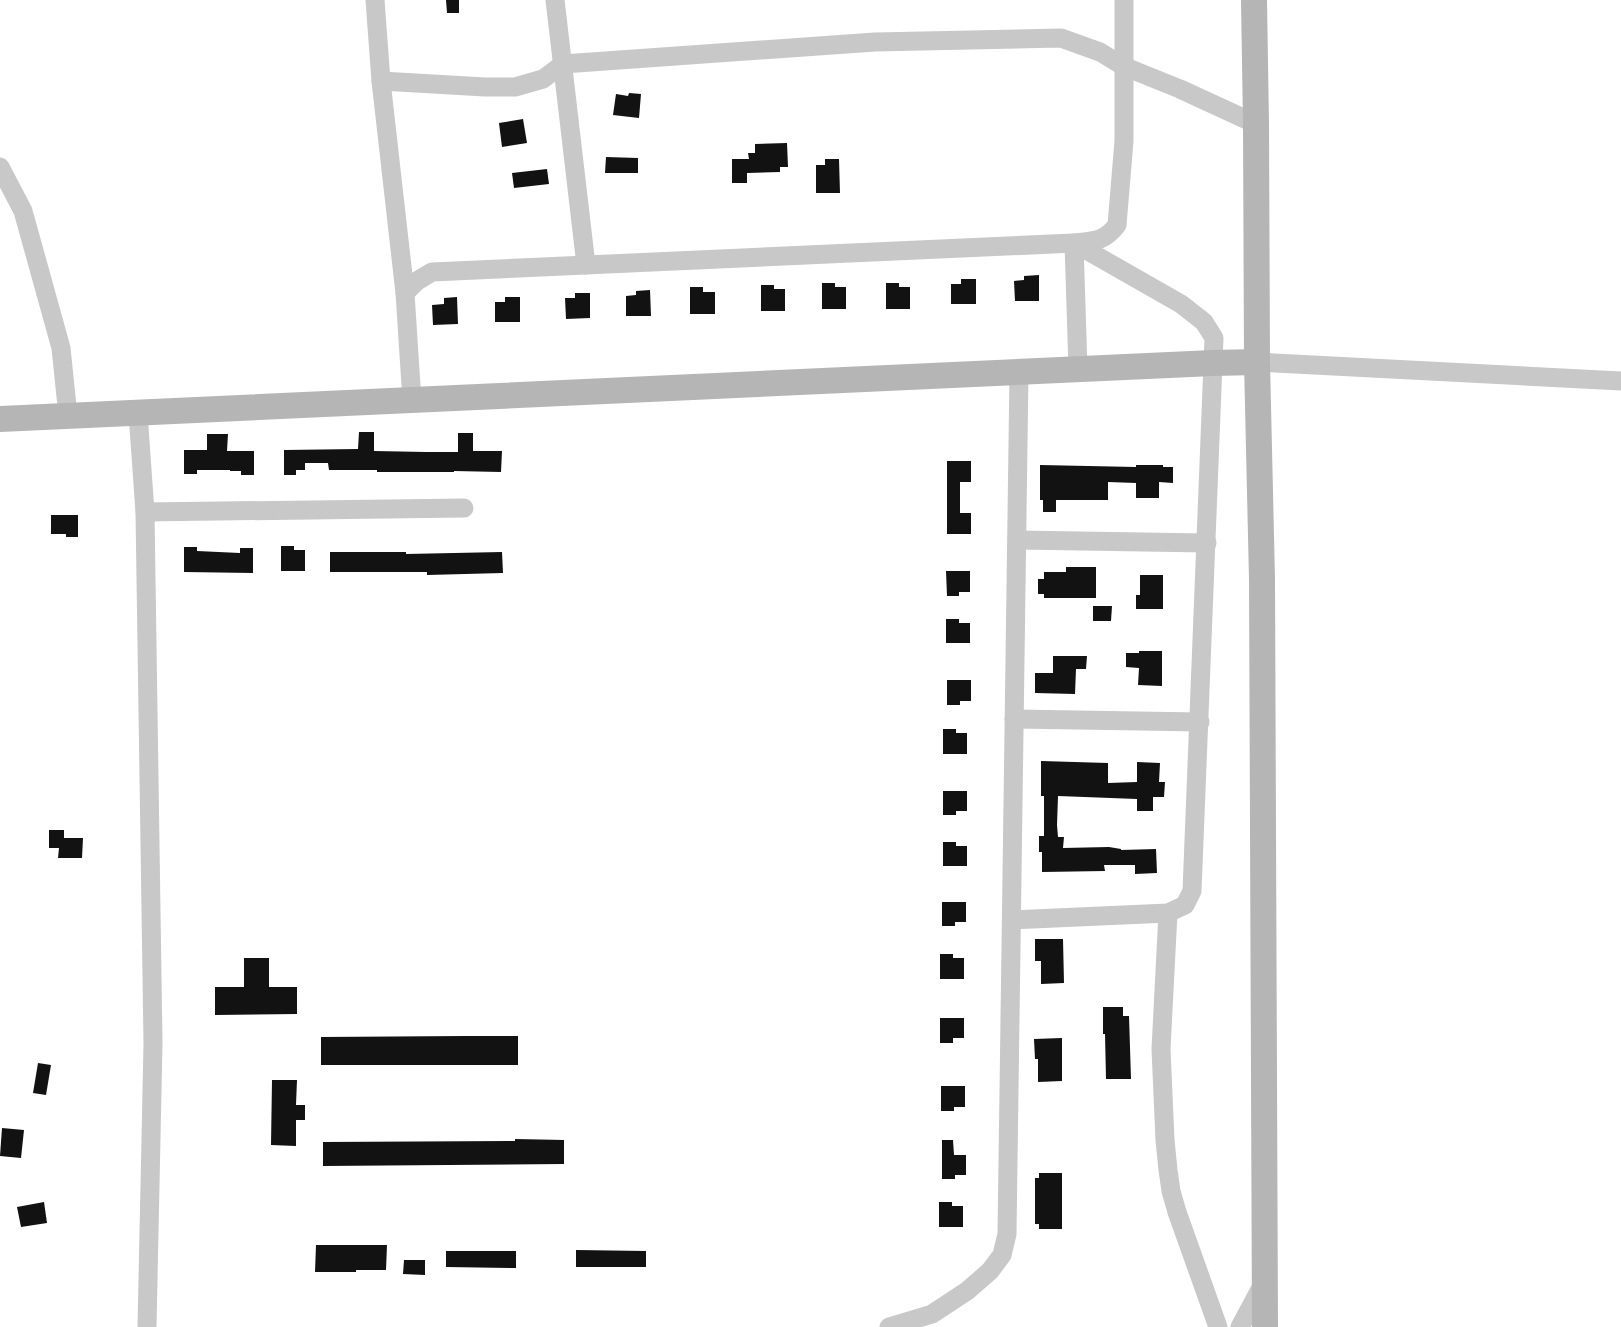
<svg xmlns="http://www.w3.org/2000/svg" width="1621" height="1327" viewBox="0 0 1621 1327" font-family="'Archivo Narrow',sans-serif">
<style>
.building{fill:#121212}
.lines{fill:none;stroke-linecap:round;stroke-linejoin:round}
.street{stroke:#c8c8c8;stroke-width:19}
.secondary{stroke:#b5b5b5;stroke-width:26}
</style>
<rect width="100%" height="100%" fill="#fff"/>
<g class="building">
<polygon points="446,0 459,0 459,13 447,13"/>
<polygon points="629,93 641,94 639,118 613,115 616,94 628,96"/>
<polygon points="523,119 527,143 502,147 499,123"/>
<polygon points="787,143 788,167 780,167 780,172 747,173 747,183 732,183 732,159 749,159 748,153 755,153 755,144"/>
<polygon points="606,157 638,158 638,173 605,173"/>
<polygon points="825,159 839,159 840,193 816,193 816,165 825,165"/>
<polygon points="547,169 549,184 514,188 512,173"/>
<polygon points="1039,275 1039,301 1015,301 1014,281 1024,280 1024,276"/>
<polygon points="961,279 976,279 976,304 951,304 951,284 961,284"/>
<polygon points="822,283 835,283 835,287 846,287 846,309 822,309"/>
<polygon points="886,283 899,283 899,287 910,287 910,309 886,309"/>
<polygon points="761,285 774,285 774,289 785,289 785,311 761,311"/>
<polygon points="690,287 703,287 703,292 715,292 715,314 690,314"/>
<polygon points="650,290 651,316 626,316 626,296 636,295 636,291"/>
<polygon points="575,293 590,293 590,318 566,319 565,298 575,298"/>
<polygon points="457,297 458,324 433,325 432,305 444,304 444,298"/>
<polygon points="505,297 520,297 520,322 495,322 495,302 505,302"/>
<polygon points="359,432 374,432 374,451 426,452 458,452 458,433 473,433 473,451 502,451 501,472 454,471 454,472 377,472 377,470 329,470 328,463 305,463 305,470 296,470 296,475 284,475 284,450 358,449"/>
<polygon points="207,434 228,434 227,451 254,451 254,475 241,475 241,471 230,471 230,470 197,470 197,474 184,474 184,450 207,450"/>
<polygon points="947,461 971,461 971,482 960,482 960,513 971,513 971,534 947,534"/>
<polygon points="1040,465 1136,467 1136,465 1163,465 1163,467 1173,467 1173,483 1159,482 1159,498 1136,498 1136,483 1108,482 1108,500 1056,500 1056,512 1043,512 1043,500 1040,500"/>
<polygon points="51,515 78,515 78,537 66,537 66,534 51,534"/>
<polygon points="281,546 294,546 294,550 305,550 305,571 281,571"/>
<polygon points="184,547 197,547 197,551 240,553 240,548 253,548 253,573 184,572"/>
<polygon points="330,552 406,552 406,554 502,552 503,573 427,575 427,572 330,572"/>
<polygon points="1066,567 1096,567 1096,598 1044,598 1044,594 1038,594 1038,579 1044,579 1044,572 1066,572"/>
<polygon points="946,571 970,571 970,592 959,592 959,596 947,596"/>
<polygon points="1140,575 1163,575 1163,609 1136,609 1136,595 1140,595"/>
<polygon points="1093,606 1112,606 1111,621 1093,621"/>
<polygon points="946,619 959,619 959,623 970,623 970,643 946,643"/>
<polygon points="1139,651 1162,651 1162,686 1138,685 1139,668 1126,667 1126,653 1139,653"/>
<polygon points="1053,656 1087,656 1086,669 1076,669 1075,694 1035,693 1035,673 1053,673"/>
<polygon points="947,680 971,680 971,701 960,701 960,705 947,705"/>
<polygon points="943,729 956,729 956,733 967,733 967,754 943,754"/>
<polygon points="1041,761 1108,763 1108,783 1137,782 1137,762 1160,763 1159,782 1165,782 1164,797 1153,797 1153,811 1137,811 1137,799 1058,796 1057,825 1058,837 1064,837 1063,848 1109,847 1121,849 1121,850 1156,849 1157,873 1135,874 1135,865 1104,865 1105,871 1042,872 1042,852 1039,852 1039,836 1044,836 1044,796 1041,796"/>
<polygon points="943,791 967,791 967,811 956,811 956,815 943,815"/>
<polygon points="49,830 64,830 64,838 83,838 82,858 58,858 59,848 49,848"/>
<polygon points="943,842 956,842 956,846 967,846 967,866 943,866"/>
<polygon points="942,902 966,902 966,922 955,922 955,926 942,926"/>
<polygon points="1035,939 1063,939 1064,983 1041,984 1041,961 1035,961"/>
<polygon points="940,954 953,954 953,958 964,958 964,979 940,979"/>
<polygon points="244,958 269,958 269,987 297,987 297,1014 215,1015 215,987 244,987"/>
<polygon points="1103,1007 1123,1007 1123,1016 1129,1016 1131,1079 1106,1079 1105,1034 1103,1034"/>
<polygon points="940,1018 964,1018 964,1038 953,1038 953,1043 940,1043"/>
<polygon points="465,1036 518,1036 518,1065 321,1065 321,1037"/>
<polygon points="1062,1038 1062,1081 1038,1082 1038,1059 1035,1059 1034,1039"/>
<polygon points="38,1063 51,1065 46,1095 33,1093"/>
<polygon points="272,1080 297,1080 296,1105 305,1105 305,1120 296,1120 296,1146 271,1145"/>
<polygon points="941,1086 965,1086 965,1107 954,1107 954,1111 941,1111"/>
<polygon points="2,1128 24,1130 21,1158 0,1156"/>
<polygon points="515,1139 564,1140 564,1164 323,1166 323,1142 515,1141"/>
<polygon points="942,1140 953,1140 954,1155 966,1155 966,1175 955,1175 955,1179 942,1179"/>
<polygon points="1039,1173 1062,1173 1062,1229 1039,1229 1039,1224 1035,1224 1035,1178 1039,1178"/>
<polygon points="44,1202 47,1223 21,1227 17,1207"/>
<polygon points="939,1202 952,1202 952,1206 963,1206 963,1227 939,1227"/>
<polygon points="316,1245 387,1245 386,1270 356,1270 356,1272 315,1272"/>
<polygon points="576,1250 646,1251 646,1267 576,1267"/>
<polygon points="446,1251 516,1251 516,1268 446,1267"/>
<polygon points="404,1260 425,1260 425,1275 403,1274"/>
</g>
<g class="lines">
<g class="street">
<polyline points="375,0 381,81 405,293"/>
<polyline points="555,0 586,265"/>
<polyline points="381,81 485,87 515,87 543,79 563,64 875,42 1061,38 1100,52 1123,66 1180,89 1256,124"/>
<polyline points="0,167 23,211 61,348 68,416"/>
<polyline points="1257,362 1621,381"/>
<path d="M1078,369l-4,-126c20,-2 30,-1 43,-18l7,-84v-141"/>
<polyline points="412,401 405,293 417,281 432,272 1074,243 1181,304 1204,322 1214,338 1192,891 1185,905 1168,913 1012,920"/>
<polyline points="138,413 145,512 153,1043 147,1327"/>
<polyline points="145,512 464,508"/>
<polyline points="1017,540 1207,543"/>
<polyline points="1014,719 1200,722"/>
<polyline points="1168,913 1161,1049 1165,1140 1168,1170 1171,1191 1177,1212 1218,1327"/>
<polyline points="889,1327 932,1314 967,1291 990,1271 1002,1255 1007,1234 1019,372"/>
<polyline points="1240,1327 1263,1284"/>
</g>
<g class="secondary">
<polyline points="1254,0 1256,124 1257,362 1262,579 1265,1327"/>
<polyline points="0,419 1213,363 1257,362"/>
</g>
</g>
</svg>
